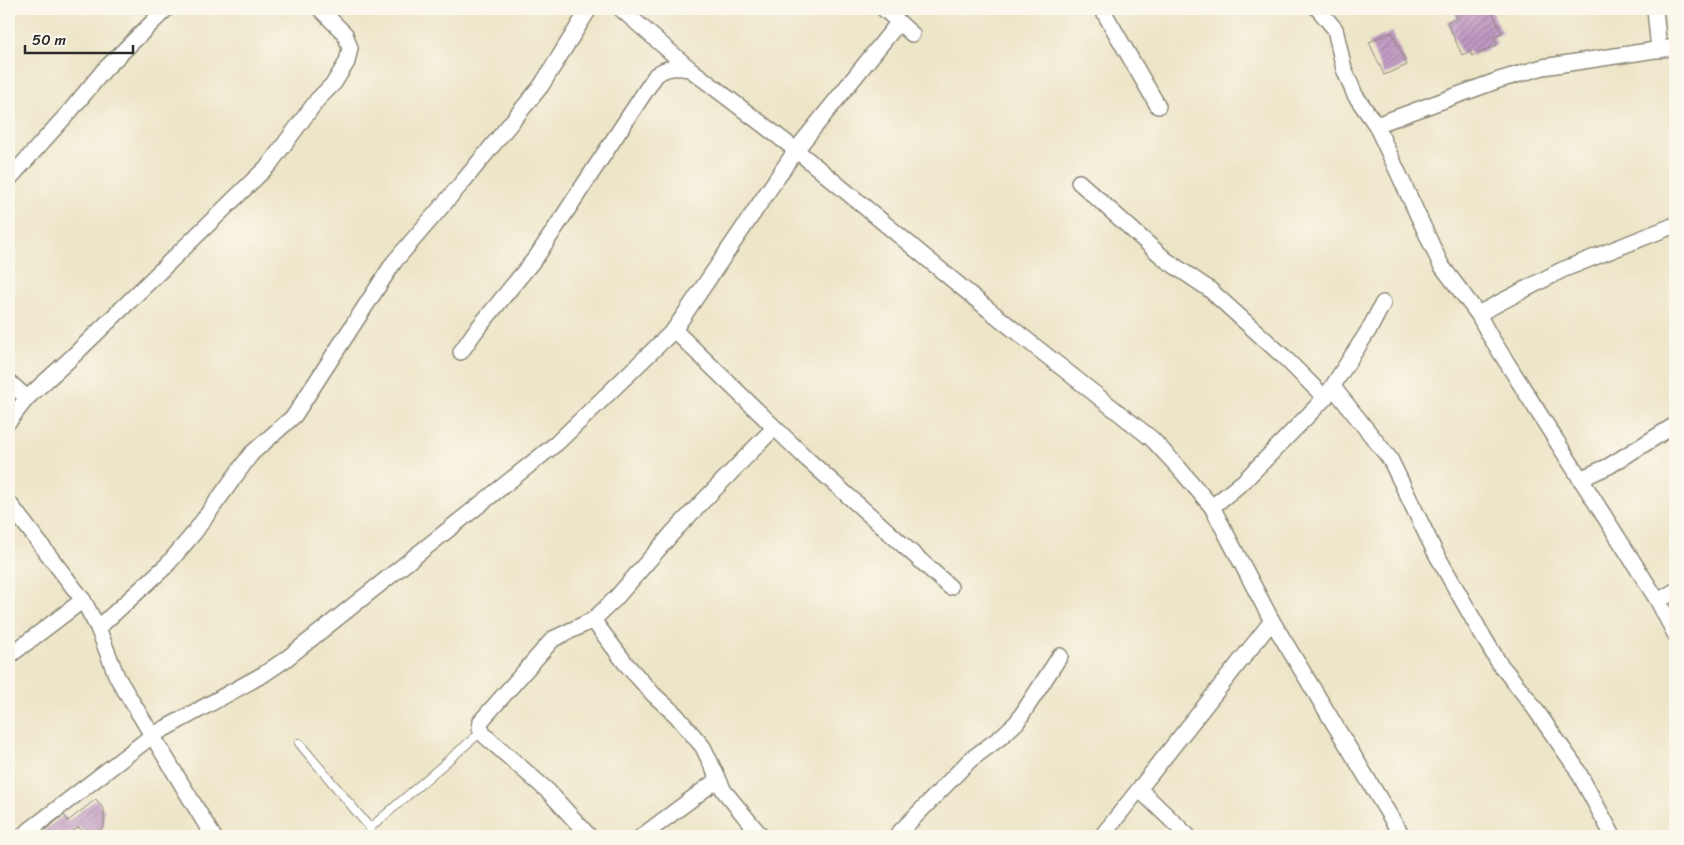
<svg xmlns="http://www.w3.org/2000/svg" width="1684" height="845" viewBox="0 0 1684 845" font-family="Sriracha,sans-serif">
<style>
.building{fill:url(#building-hatch)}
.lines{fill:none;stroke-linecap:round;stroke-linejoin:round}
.service-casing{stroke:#8c8879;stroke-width:10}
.minor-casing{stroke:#8c8879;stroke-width:18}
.service{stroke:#fff;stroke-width:8}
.minor{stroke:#fff;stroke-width:15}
</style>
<defs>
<pattern id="building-hatch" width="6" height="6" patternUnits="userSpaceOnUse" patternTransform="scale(1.25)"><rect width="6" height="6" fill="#c098c2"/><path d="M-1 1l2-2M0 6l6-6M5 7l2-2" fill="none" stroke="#9c7c9e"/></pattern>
</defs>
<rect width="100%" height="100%" fill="#fbf7ec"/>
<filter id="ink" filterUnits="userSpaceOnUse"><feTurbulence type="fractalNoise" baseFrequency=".02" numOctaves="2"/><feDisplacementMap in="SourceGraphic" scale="10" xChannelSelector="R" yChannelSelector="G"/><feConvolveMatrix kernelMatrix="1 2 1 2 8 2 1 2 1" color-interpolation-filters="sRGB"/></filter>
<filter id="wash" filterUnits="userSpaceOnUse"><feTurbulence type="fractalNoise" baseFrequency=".0096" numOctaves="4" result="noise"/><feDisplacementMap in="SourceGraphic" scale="20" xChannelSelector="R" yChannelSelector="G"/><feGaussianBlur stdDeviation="1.12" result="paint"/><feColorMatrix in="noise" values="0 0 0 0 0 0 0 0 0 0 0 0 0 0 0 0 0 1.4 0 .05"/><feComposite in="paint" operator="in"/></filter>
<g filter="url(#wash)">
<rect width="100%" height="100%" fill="#ede5c7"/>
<g id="blocks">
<g class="building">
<polygon points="1453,9 1491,9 1502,33 1494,37 1497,45 1472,56 1470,51 1462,55 1447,22 1457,18"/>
<polygon points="1392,32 1407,65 1384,75 1369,42"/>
<polygon points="96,799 104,810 104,827 90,836 85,836 79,827 66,836 37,836 64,815 68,821"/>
</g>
</g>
</g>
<g filter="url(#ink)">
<use href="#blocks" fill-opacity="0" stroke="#8c8879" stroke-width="1"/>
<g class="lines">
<defs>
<g id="service">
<polyline points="299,743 370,828"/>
<polyline points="369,836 370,828 481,732"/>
</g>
<g id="minor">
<polyline points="621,9 690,69 796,150 989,310 1152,439 1178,467 1212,507 1272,621 1402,836"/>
<polyline points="884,9 912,34"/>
<polyline points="1102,9 1158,106"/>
<polyline points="1318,9 1335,29 1344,69 1355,95 1376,125 1441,265 1478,314 1490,336 1658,601 1675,634"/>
<polyline points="1655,9 1659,50"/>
<polyline points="899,22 796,150 674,330 807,459 950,587"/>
<polyline points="1376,125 1499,80 1543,67 1675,47"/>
<polyline points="9,179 71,110 104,70 166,9"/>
<polyline points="1079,182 1166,260 1209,289 1283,356 1325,398"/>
<polyline points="1478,314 1562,270 1675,225"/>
<path d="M461,352l13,-19 63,-77 119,-181c12,-9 21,-8 34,-6"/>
<polyline points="9,382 27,398"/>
<polyline points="1333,387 1390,459 1434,550 1481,633 1499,663 1528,699 1575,766 1613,836"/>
<polyline points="9,421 27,398 70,359 269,165 318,99 334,83 347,62 350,48 345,34 320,9"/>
<polyline points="1580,479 1609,466 1675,425"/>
<polyline points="9,503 83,600 98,628 117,677 213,836"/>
<polyline points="1212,507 1244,481 1325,398 1370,328 1383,303"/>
<polyline points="1658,601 1675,591"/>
<polyline points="98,628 166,566 194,533 251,454 294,416 394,262 461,184 541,86 589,9"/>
<polyline points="9,656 83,600"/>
<polyline points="1140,790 1188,836"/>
<polyline points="22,836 153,735 264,674 286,659 557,443 674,330"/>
<polyline points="589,836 549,792 484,735 480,728 481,721 553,639 593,620"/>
<polyline points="642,836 717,780"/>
<polyline points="761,836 724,791 703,747 676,715 654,695 626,664 593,620 615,599 676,529 774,428"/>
<polyline points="896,836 970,760 1001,737 1017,722 1060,656"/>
<polyline points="1102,836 1272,621"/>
</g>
</defs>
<use href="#service" class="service-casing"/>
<use href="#minor" class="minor-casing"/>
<use href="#service" class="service"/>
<use href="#minor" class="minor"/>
</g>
</g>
<rect width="1684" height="845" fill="none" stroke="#fbf7ec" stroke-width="30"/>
<path d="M25 45v8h108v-8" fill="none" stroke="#2b2b2b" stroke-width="2.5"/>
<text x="32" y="45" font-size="15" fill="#2b2b2b" stroke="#fbf7ec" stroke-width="4" paint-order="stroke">50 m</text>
</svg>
